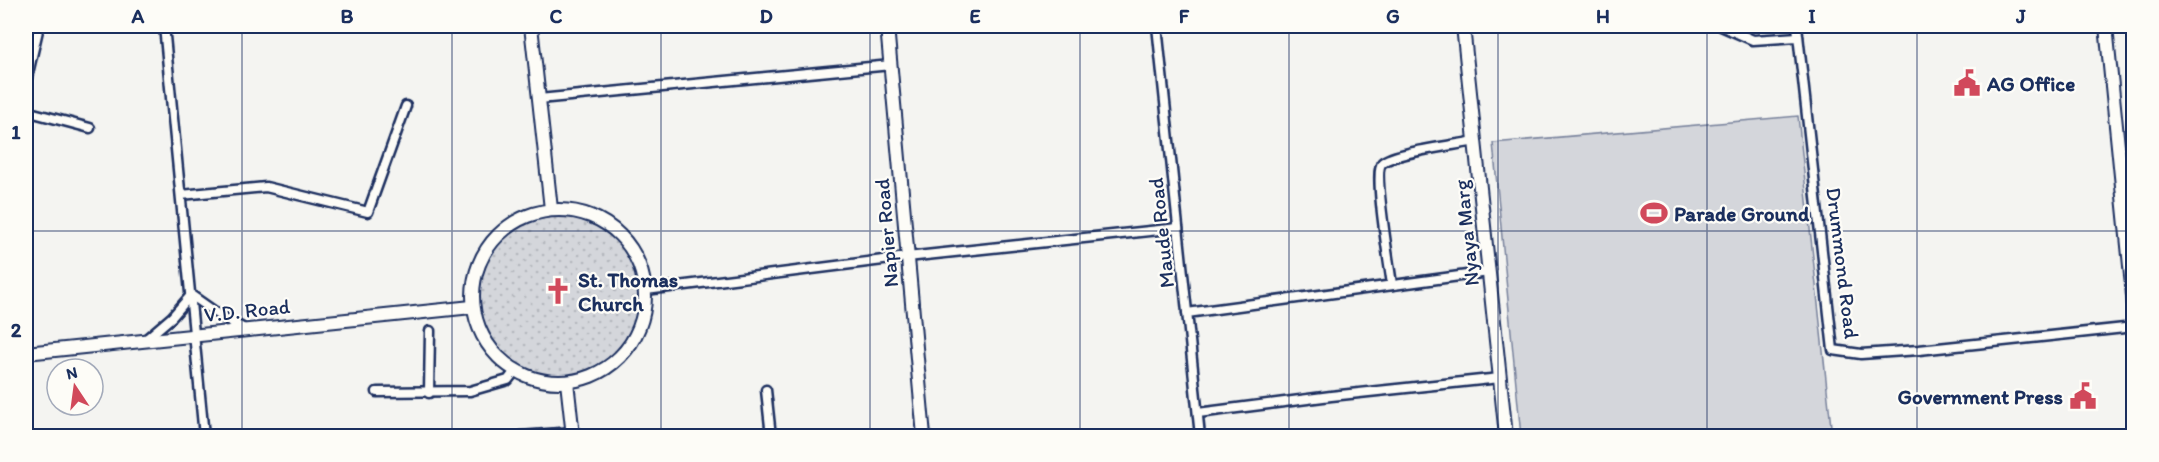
<svg xmlns="http://www.w3.org/2000/svg" width="2159" height="462" viewBox="0 0 2159 462" font-family="Itim,sans-serif">
<style>
.grass{fill:url(#grass-dots);stroke:#78829c;stroke-width:1.5}
.pitch{fill:#d4d6db;stroke:#78829c;stroke-width:1.5}
.lines{fill:none;stroke-linecap:round;stroke-linejoin:round}
.street-casing{stroke:#1b2f5e;stroke-width:13}
.secondary-casing{stroke:#1b2f5e;stroke-width:16}
.street{stroke:#fdfcf7;stroke-width:8}
.secondary{stroke:#fdfcf7;stroke-width:12}
.grid{fill:none;stroke:#1b2f5e;stroke-width:1.5;stroke-opacity:0.55}
.labels{text-anchor:middle;dominant-baseline:central;stroke-width:4.5;stroke-linejoin:round;paint-order:stroke}
.poi-label{font-size:21px;font-weight:bold;fill:#1b2f5e;stroke:#fdfcf7;text-anchor:start}
.street-label{font-size:21px;fill:#1b2f5e;stroke:#fdfcf7}
.neatline{fill:none;stroke:#1b2f5e;stroke-width:2}
.grid-label{font-size:20px;text-anchor:middle;font-weight:bold;fill:#1b2f5e}
</style>
<defs>
<pattern id="grass-dots" width="8" height="8" patternUnits="userSpaceOnUse" patternTransform="scale(1.5)"><rect width="8" height="8" fill="#d4d6db"/><path d="M2 2h.1M6 6h.1" fill="none" stroke="#b5b8be" stroke-width="1.8" stroke-linecap="round"/></pattern>
</defs>
<rect width="100%" height="100%" fill="#f4f4f1"/>
<filter id="ink" filterUnits="userSpaceOnUse"><feTurbulence type="fractalNoise" baseFrequency=".0167" numOctaves="2"/><feDisplacementMap in="SourceGraphic" scale="12" xChannelSelector="R" yChannelSelector="G"/><feConvolveMatrix kernelMatrix="1 2 1 2 8 2 1 2 1" color-interpolation-filters="sRGB"/></filter>
<g filter="url(#ink)">
<circle class="grass" cx="559" cy="297" r="81"/>
<polygon class="pitch" points="1798,116 1832,436 1521,436 1493,143"/>
<g class="lines">
<defs>
<g id="street">
<polyline points="164,26 204,436"/>
<polyline points="1157,26 1200,436"/>
<polyline points="1721,26 1753,40 1798,37"/>
<polyline points="1797,26 1833,350 1861,354 1919,350 2134,327"/>
<polyline points="26,82 39,26"/>
<polyline points="539,99 891,65"/>
<polyline points="26,111 90,128"/>
<polyline points="181,195 266,187 368,212 406,106"/>
<path d="M1392,285c-2,-17 -19,-114 -10,-122 12,-11 75,-18 93,-22"/>
<polyline points="646,290 907,257 1178,228"/>
<polyline points="1187,313 1489,272"/>
<polyline points="145,340 172,317 191,295 221,316 246,330"/>
<polyline points="766,390 771,436"/>
<polyline points="377,392 470,391 508,380 515,371"/>
<polyline points="429,393 430,331"/>
<polyline points="1198,413 1331,396 1500,378"/>
<polyline points="520,436 573,432"/>
</g>
<g id="secondary">
<polyline points="531,26 551,209"/>
<polyline points="887,26 924,436"/>
<polyline points="1463,26 1506,436"/>
<polyline points="2106,26 2134,306"/>
<circle cx="559" cy="296" r="86"/>
<polyline points="26,353 472,307"/>
<polyline points="567,382 573,436"/>
</g>
</defs>
<use href="#street" class="street-casing"/>
<use href="#secondary" class="secondary-casing"/>
<use href="#street" class="street"/>
<use href="#secondary" class="secondary"/>
</g>
</g>
<path class="grid" d="M242,26v410M452,26v410M661,26v410M870,26v410M1080,26v410M1289,26v410M1498,26v410M1707,26v410M1917,26v410M26,231h2108"/>
<defs>
<symbol id="civic-bare" viewBox="-9 -9 18 18"><path d="M-.6-6.5H3V-4.5H.6V-3L4-1V1h2V6H-6V1h2V-1L-.6-3ZM-1.2 2.5V6h2.4V2.5Z" fill="#d1495b" stroke="#fdfcf7" stroke-width="2.5" paint-order="stroke"/></symbol>
<symbol id="stadium-bare" viewBox="-9 -9 18 18"><path d="M0-5a6.5 5 0 1 0 0 10a6.5 5 0 1 0 0-10ZM-3.5-1.8h7v3.6h-7Z" fill="#d1495b" stroke="#fdfcf7" stroke-width="2.5" paint-order="stroke"/></symbol>
<symbol id="church-bare" viewBox="-9 -9 18 18"><path d="M-1.2-6h2.4v3.5h3.3v2.4h-3.3V6h-2.4V-.1h-3.3v-2.4h3.3Z" fill="#d1495b" stroke="#fdfcf7" stroke-width="2.5" paint-order="stroke"/></symbol>
</defs>
<g fill-rule="evenodd">
<use href="#civic-bare" x="1948" y="64" width="38" height="38"/>
<use href="#stadium-bare" x="1635" y="194" width="38" height="38"/>
<use href="#church-bare" x="539" y="272" width="38" height="38"/>
<use href="#civic-bare" x="2064" y="377" width="38" height="38"/>
</g>
<g class="labels">
<g class="poi-label">
<text x="1987" y="83">AG Office</text>
<text x="1674" y="213">Parade Ground</text>
<text x="578" y="279">St. Thomas<tspan x="578" dy="24">Church</tspan></text>
<text x="2063" y="396" text-anchor="end">Government Press</text>
</g>
<g class="street-label">
<text transform="translate(886 233) rotate(-95)">Napier Road</text>
<text transform="translate(1161 233) rotate(-96)">Maude Road</text>
<text transform="translate(1466 233) rotate(-96)">Nyaya Marg</text>
<text transform="translate(1843 263) rotate(83)">Drummond Road</text>
<text transform="translate(247 310) rotate(-6)">V.D. Road</text>
</g>
</g>
<rect width="2159" height="462" fill="none" stroke="#fdfcf7" stroke-width="66"/>
<g transform="translate(75 387) rotate(347)"><circle r="28" fill="#fdfcf7" stroke="#a3aaba" stroke-width="1.5"/>
<path d="M0-4.5L10 22L0 15L-10 22Z" fill="#d1495b"/>
<text y="-9" font-size="16" font-weight="bold" text-anchor="middle" fill="#1b2f5e">N</text>
</g>
<rect x="33" y="33" width="2093" height="396" class="neatline"/>
<g class="grid-label">
<text x="138" y="23">A</text>
<text x="347" y="23">B</text>
<text x="556" y="23">C</text>
<text x="766" y="23">D</text>
<text x="975" y="23">E</text>
<text x="1184" y="23">F</text>
<text x="1393" y="23">G</text>
<text x="1603" y="23">H</text>
<text x="1812" y="23">I</text>
<text x="2021" y="23">J</text>
<text x="16" y="139">1</text>
<text x="16" y="337">2</text>
</g>
</svg>
